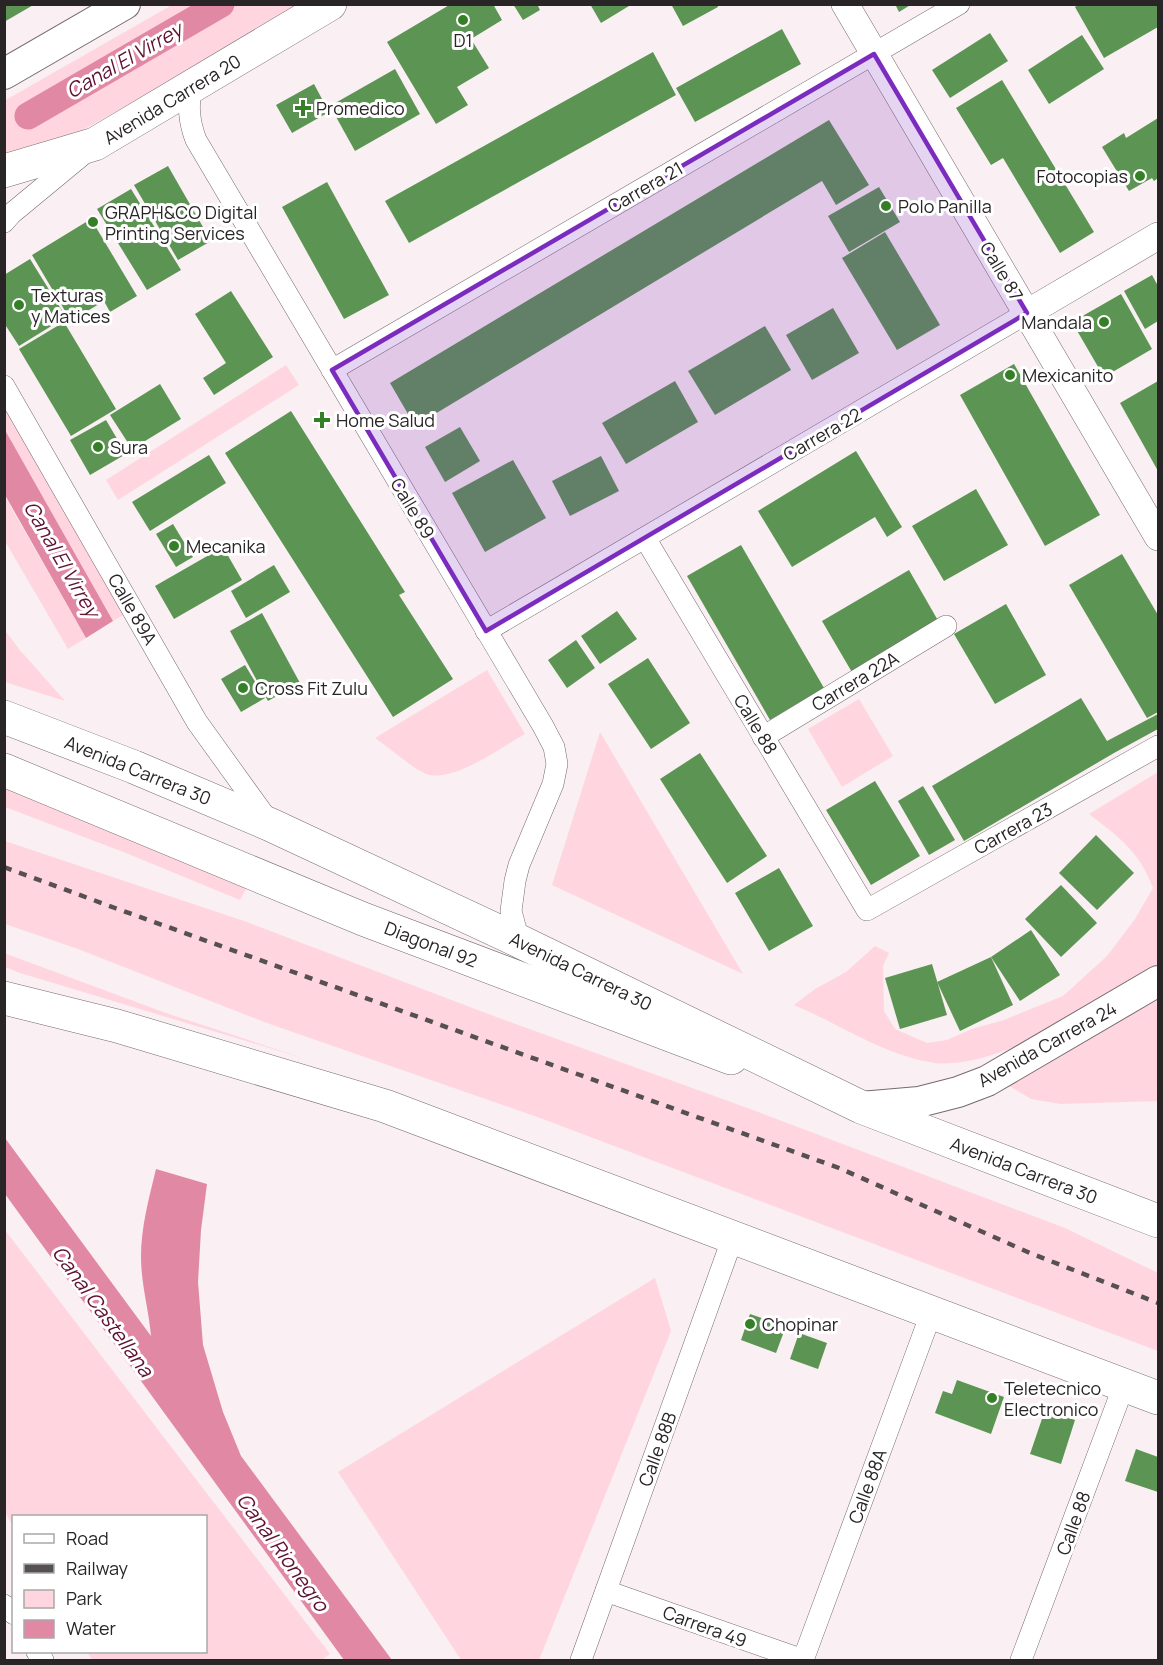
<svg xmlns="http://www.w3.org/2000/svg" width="1163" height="1665" viewBox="0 0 1163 1665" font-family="Manrope,sans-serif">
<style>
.green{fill:#ffd6e0}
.water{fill:#e189a4}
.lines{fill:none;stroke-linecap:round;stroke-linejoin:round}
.canal{stroke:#e189a4;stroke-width:27}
.building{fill:#5c9453}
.minor-casing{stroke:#756b6e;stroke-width:22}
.tertiary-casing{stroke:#756b6e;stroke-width:28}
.secondary-casing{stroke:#756b6e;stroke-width:32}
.primary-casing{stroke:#756b6e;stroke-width:34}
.trunk-casing{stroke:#756b6e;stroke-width:34}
.minor{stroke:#fff;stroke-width:21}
.tertiary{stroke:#fff;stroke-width:27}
.secondary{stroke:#fff;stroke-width:30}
.primary{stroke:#fff;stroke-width:33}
.trunk{stroke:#fff;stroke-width:33}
.rail{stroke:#565052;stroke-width:4.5;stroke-dasharray:8 8;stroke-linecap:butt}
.marked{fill:#7b2cbf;fill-opacity:0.2;stroke:#7b2cbf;stroke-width:4.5;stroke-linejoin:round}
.poi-dot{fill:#358027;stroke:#fff;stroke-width:2}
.labels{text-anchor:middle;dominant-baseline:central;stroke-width:6;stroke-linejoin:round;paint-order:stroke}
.poi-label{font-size:18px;fill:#292526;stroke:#fff;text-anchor:start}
.street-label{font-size:18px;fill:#292526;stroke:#fff}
.water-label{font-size:20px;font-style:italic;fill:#5f1132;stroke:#fff}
</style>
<rect width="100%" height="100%" fill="#faeff2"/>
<g class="green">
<polygon points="172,5 307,5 63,141 5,154 4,101"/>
<polygon points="286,365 299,385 118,500 106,480"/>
<polygon points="4,403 127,613 113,621 5,430"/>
<polygon points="4,495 86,638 68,649 5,541"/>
<polygon points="4,629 19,649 65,701 5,682"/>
<path d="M487,670l38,64c-23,13 -76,52 -101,39 -17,-9 -33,-24 -49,-35z"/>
<polygon points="859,699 893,756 842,787 808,729"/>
<polygon points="600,732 743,974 552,885"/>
<path d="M1158,772v196c-54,32 -165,107 -229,94 -48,-9 -90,-38 -135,-57l21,-16 31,-17 29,-26 14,7 -6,13 1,45 11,18 32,14 20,-3 25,-11 32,-9 59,-24 44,-40 28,-37 18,-31c-14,-37 -34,-51 -64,-74z"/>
<polygon points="4,785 247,887 240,900 126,853 5,807"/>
<polygon points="5,841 247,922 491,1015 753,1110 1065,1228 1158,1273 1158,1351 540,1118 264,1022 78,949 5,924"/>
<polygon points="4,953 166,1013 306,1059 20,973 5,967"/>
<polygon points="1158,998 1158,1101 1060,1104 1031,1099 1006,1084"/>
<polygon points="5,1230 330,1654 322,1660 92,1660 87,1652 206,1652 206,1516 14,1516 13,1526 4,1511"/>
<polygon points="655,1278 671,1331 539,1660 461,1660 338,1472"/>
</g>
<g class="water">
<polygon points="5,430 113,621 86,638 5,495"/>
<path d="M5,1138l146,198c-2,-25 -10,-52 -10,-79 0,-30 8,-59 15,-88l51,15 -6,46 -3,52 5,63 20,67 18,44 151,204h-48l-339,-466z"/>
</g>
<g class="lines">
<polyline class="canal" points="28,116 221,4"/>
</g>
<g class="building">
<polygon points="8,4 35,4 4,22 4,7"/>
<polygon points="451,4 493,4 502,20 471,39 489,68 457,87 468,105 436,124 387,42"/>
<polygon points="513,4 537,4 540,10 523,20"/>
<polygon points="590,4 628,4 629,6 601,23"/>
<polygon points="671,4 717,4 718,7 683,26"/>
<polygon points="895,4 912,4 899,12"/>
<polygon points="1079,4 1158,4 1158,27 1104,58 1075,7"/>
<polygon points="782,29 801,64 695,122 676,88"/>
<polygon points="990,33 1008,61 950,98 932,70"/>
<polygon points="1082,35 1104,69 1049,104 1028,70"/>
<polygon points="653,52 676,95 409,243 385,201"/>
<polygon points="395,69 420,114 355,151 330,106"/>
<polygon points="1002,80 1094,232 1060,253 1003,158 991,165 956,108"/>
<polygon points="314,84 329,112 292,133 276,105"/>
<polygon points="1158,118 1158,178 1154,181 1152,178 1129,191 1102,147 1124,133 1126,138"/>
<polygon points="829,120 869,185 836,205 822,181 415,426 390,383"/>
<polygon points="168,166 211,241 178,260 134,185"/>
<polygon points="327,182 389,295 344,319 282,207"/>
<polygon points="879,187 900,222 849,252 828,216"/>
<polygon points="131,189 181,270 147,290 97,209"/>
<polygon points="91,219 137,296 110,312 104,301 71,321 32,255"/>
<polygon points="885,232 940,325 897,350 842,258"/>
<polygon points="30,259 66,317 19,346 4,323 4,314 6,313 4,310 4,275"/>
<polygon points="1152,275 1158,286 1158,321 1145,329 1124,291"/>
<polygon points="231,291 273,357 214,395 203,378 226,363 195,314"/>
<polygon points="1121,294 1152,349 1104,377 1072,322"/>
<polygon points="833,308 859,353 812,380 786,335"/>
<polygon points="64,322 116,409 71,436 19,349"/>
<polygon points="765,326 791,370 715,415 688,371"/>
<polygon points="1014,364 1100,515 1045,546 960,395"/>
<polygon points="675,381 698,422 626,464 602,423"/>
<polygon points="1158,381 1158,471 1120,403"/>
<polygon points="160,384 181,419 132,449 110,415"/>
<polygon points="291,411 405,592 399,595 453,679 393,717 225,453"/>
<polygon points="106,420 126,454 90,475 70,440"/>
<polygon points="460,427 480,461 445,482 425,447"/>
<polygon points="856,451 902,527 887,537 875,517 792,567 758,511"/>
<polygon points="209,455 226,483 150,531 132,502"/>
<polygon points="601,456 619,491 570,516 552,481"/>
<polygon points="513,460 546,518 485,552 452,493"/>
<polygon points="976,489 1008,545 944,581 912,526"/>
<polygon points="173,524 193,557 176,567 156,534"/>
<polygon points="741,545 824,688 770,720 687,576"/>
<polygon points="223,547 242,580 174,619 155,586"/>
<polygon points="1122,554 1158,615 1158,712 1147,718 1069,585"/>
<polygon points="274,565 290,592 246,618 231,591"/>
<polygon points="909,570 940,624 853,674 822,621"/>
<polygon points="1006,604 1046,675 995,704 954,634"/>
<polygon points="617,611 637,639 600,664 581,636"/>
<polygon points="262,613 300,683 268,701 230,631"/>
<polygon points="576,640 595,668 567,688 548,660"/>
<polygon points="648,658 690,723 651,749 608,684"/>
<polygon points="245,665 265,698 241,712 221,679"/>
<polygon points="1081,698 1107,741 1158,714 1158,729 1114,753 964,841 932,786"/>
<polygon points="700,753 767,856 727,883 660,779"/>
<polygon points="875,781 920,856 871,885 826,810"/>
<polygon points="923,786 955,840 929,855 898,801"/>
<polygon points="1096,835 1134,873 1097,910 1059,873"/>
<polygon points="779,868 813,926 769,951 735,893"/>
<polygon points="1061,885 1097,923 1061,957 1025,919"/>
<polygon points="1031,930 1060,975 1020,1001 991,957"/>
<polygon points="991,957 1013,1005 960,1031 937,982"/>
<polygon points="932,964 947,1015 900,1029 885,978"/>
<polygon points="750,1314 786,1326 776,1353 741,1340"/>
<polygon points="799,1333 827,1343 818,1369 790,1359"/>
<polygon points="957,1380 1004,1397 991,1434 935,1413 943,1391 952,1394"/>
<polygon points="1045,1410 1075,1420 1061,1464 1030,1454"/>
<polygon points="1136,1449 1158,1457 1158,1492 1125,1481"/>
</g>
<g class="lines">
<defs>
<g id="minor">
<path d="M191,87c-3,20 -2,35 5,53l347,586 11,21 3,17 -4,20 -34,81 -4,16 -4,30 8,30"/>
<polyline points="4,222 11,214 86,152"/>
<polyline points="332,370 959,4"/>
<polyline points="4,386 197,722 269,822"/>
<polyline points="645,538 867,910 1158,746"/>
<polyline points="486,631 1027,313"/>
<polyline points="763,737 946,626"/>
<polyline points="606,1591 803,1660 932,1311"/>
<polyline points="4,1605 14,1614"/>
<polyline points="37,1652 43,1660"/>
<polyline points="581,1660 733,1237"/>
<polyline points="1021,1660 1124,1385"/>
</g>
<g id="tertiary">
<polyline points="845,4 1158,537"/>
<polyline points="1027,313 1158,236"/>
</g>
<g id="secondary">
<polyline points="4,74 125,4"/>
<polyline points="861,1107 919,1102 958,1092 987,1081 1158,981"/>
</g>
<polyline id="primary" points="4,770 363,919 731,1058"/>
<g id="trunk">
<polyline points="4,171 95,144 330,4"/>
<polyline points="4,717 134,767 271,825 519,941 861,1107 1158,1221"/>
<polyline points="4,998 117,1026 385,1106 1158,1398"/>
</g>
</defs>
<use href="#minor" class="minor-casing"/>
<use href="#tertiary" class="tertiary-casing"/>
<use href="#secondary" class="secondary-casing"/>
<use href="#primary" class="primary-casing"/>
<use href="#trunk" class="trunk-casing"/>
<use href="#minor" class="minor"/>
<use href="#tertiary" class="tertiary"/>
<use href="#secondary" class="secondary"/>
<use href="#primary" class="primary"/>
<use href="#trunk" class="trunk"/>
<polyline class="rail" points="4,867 115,908 839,1168 1030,1253 1158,1303"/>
</g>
<path class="marked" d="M874,54l153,259 -541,318 -154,-261z"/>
<g class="poi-dot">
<circle cx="463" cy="20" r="6"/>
<path d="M300 99h6v6h6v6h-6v6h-6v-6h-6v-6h6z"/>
<circle cx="1140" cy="176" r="6"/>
<circle cx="886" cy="206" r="6"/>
<circle cx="93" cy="222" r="6"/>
<circle cx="19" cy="305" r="6"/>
<circle cx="1104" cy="322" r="6"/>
<circle cx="1010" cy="375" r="6"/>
<path d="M319 411h6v6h6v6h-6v6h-6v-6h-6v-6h6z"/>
<circle cx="98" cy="447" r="6"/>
<circle cx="174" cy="546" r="6"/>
<circle cx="243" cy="688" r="6"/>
<circle cx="750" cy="1324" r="6"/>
<circle cx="992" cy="1398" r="6"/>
</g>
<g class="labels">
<g class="poi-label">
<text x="463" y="40" text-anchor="middle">D1</text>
<text x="316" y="108">Promedico</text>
<text x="1128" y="176" text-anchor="end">Fotocopias</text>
<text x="898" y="206">Polo Panilla</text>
<text x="105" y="212">GRAPH&amp;CO Digital<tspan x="105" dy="21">Printing Services</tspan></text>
<text x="31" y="295">Texturas<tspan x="31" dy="21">y Matices</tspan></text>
<text x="1092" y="322" text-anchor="end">Mandala</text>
<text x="1022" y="375">Mexicanito</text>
<text x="336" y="420">Home Salud</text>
<text x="110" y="447">Sura</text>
<text x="186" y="546">Mecanika</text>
<text x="255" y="688">Cross Fit Zulu</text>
<text x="762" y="1324">Chopinar</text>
<text x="1004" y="1388">Teletecnico<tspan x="1004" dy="21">Electronico</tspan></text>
</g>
<g class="street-label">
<text transform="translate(172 99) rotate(-31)">Avenida Carrera 20</text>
<text transform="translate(645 187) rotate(-30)">Carrera 21</text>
<text transform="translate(1002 271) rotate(59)">Calle 87</text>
<text transform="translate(822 434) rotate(-30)">Carrera 22</text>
<text transform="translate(413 508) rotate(59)">Calle 89</text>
<text transform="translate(133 609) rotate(60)">Calle 89A</text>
<text transform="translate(855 681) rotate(-31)">Carrera 22A</text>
<text transform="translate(756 724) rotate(59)">Calle 88</text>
<text transform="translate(138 770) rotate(22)">Avenida Carrera 30</text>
<text transform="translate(1013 828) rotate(-29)">Carrera 23</text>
<text transform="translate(431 944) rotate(21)">Diagonal 92</text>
<text transform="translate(581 971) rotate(26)">Avenida Carrera 30</text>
<text transform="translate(1047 1044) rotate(-29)">Avenida Carrera 24</text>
<text transform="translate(1024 1170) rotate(21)">Avenida Carrera 30</text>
<text transform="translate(657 1449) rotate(-70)">Calle 88B</text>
<text transform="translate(867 1486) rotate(-70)">Calle 88A</text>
<text transform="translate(1073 1523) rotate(-70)">Calle 88</text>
<text transform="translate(705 1626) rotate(20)">Carrera 49</text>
</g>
<g class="water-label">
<text transform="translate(124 60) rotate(-30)">Canal El Virrey</text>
<text transform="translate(62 559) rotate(60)">Canal El Virrey</text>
<text transform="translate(103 1311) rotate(54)">Canal Castellana</text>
<text transform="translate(283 1552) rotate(54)">Canal Rionegro</text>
</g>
</g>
<rect width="1163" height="1665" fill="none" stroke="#292526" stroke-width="12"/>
<rect x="12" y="1515" width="195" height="138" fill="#ffffff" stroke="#a9a8a8" stroke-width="1.5"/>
<rect x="24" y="1534" width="30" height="9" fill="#ffffff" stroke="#a9a8a8" stroke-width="1.5"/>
<text x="66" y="1545" font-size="18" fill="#292526">Road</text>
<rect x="24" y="1564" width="30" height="9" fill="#565052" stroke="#a9a8a8" stroke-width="1.5"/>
<text x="66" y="1575" font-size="18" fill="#292526">Railway</text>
<rect x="24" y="1590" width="30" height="18" fill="#ffd6e0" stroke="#a9a8a8" stroke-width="1.5"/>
<text x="66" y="1605" font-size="18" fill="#292526">Park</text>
<rect x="24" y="1620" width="30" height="18" fill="#e189a4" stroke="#a9a8a8" stroke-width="1.5"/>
<text x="66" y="1635" font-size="18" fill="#292526">Water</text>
</svg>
